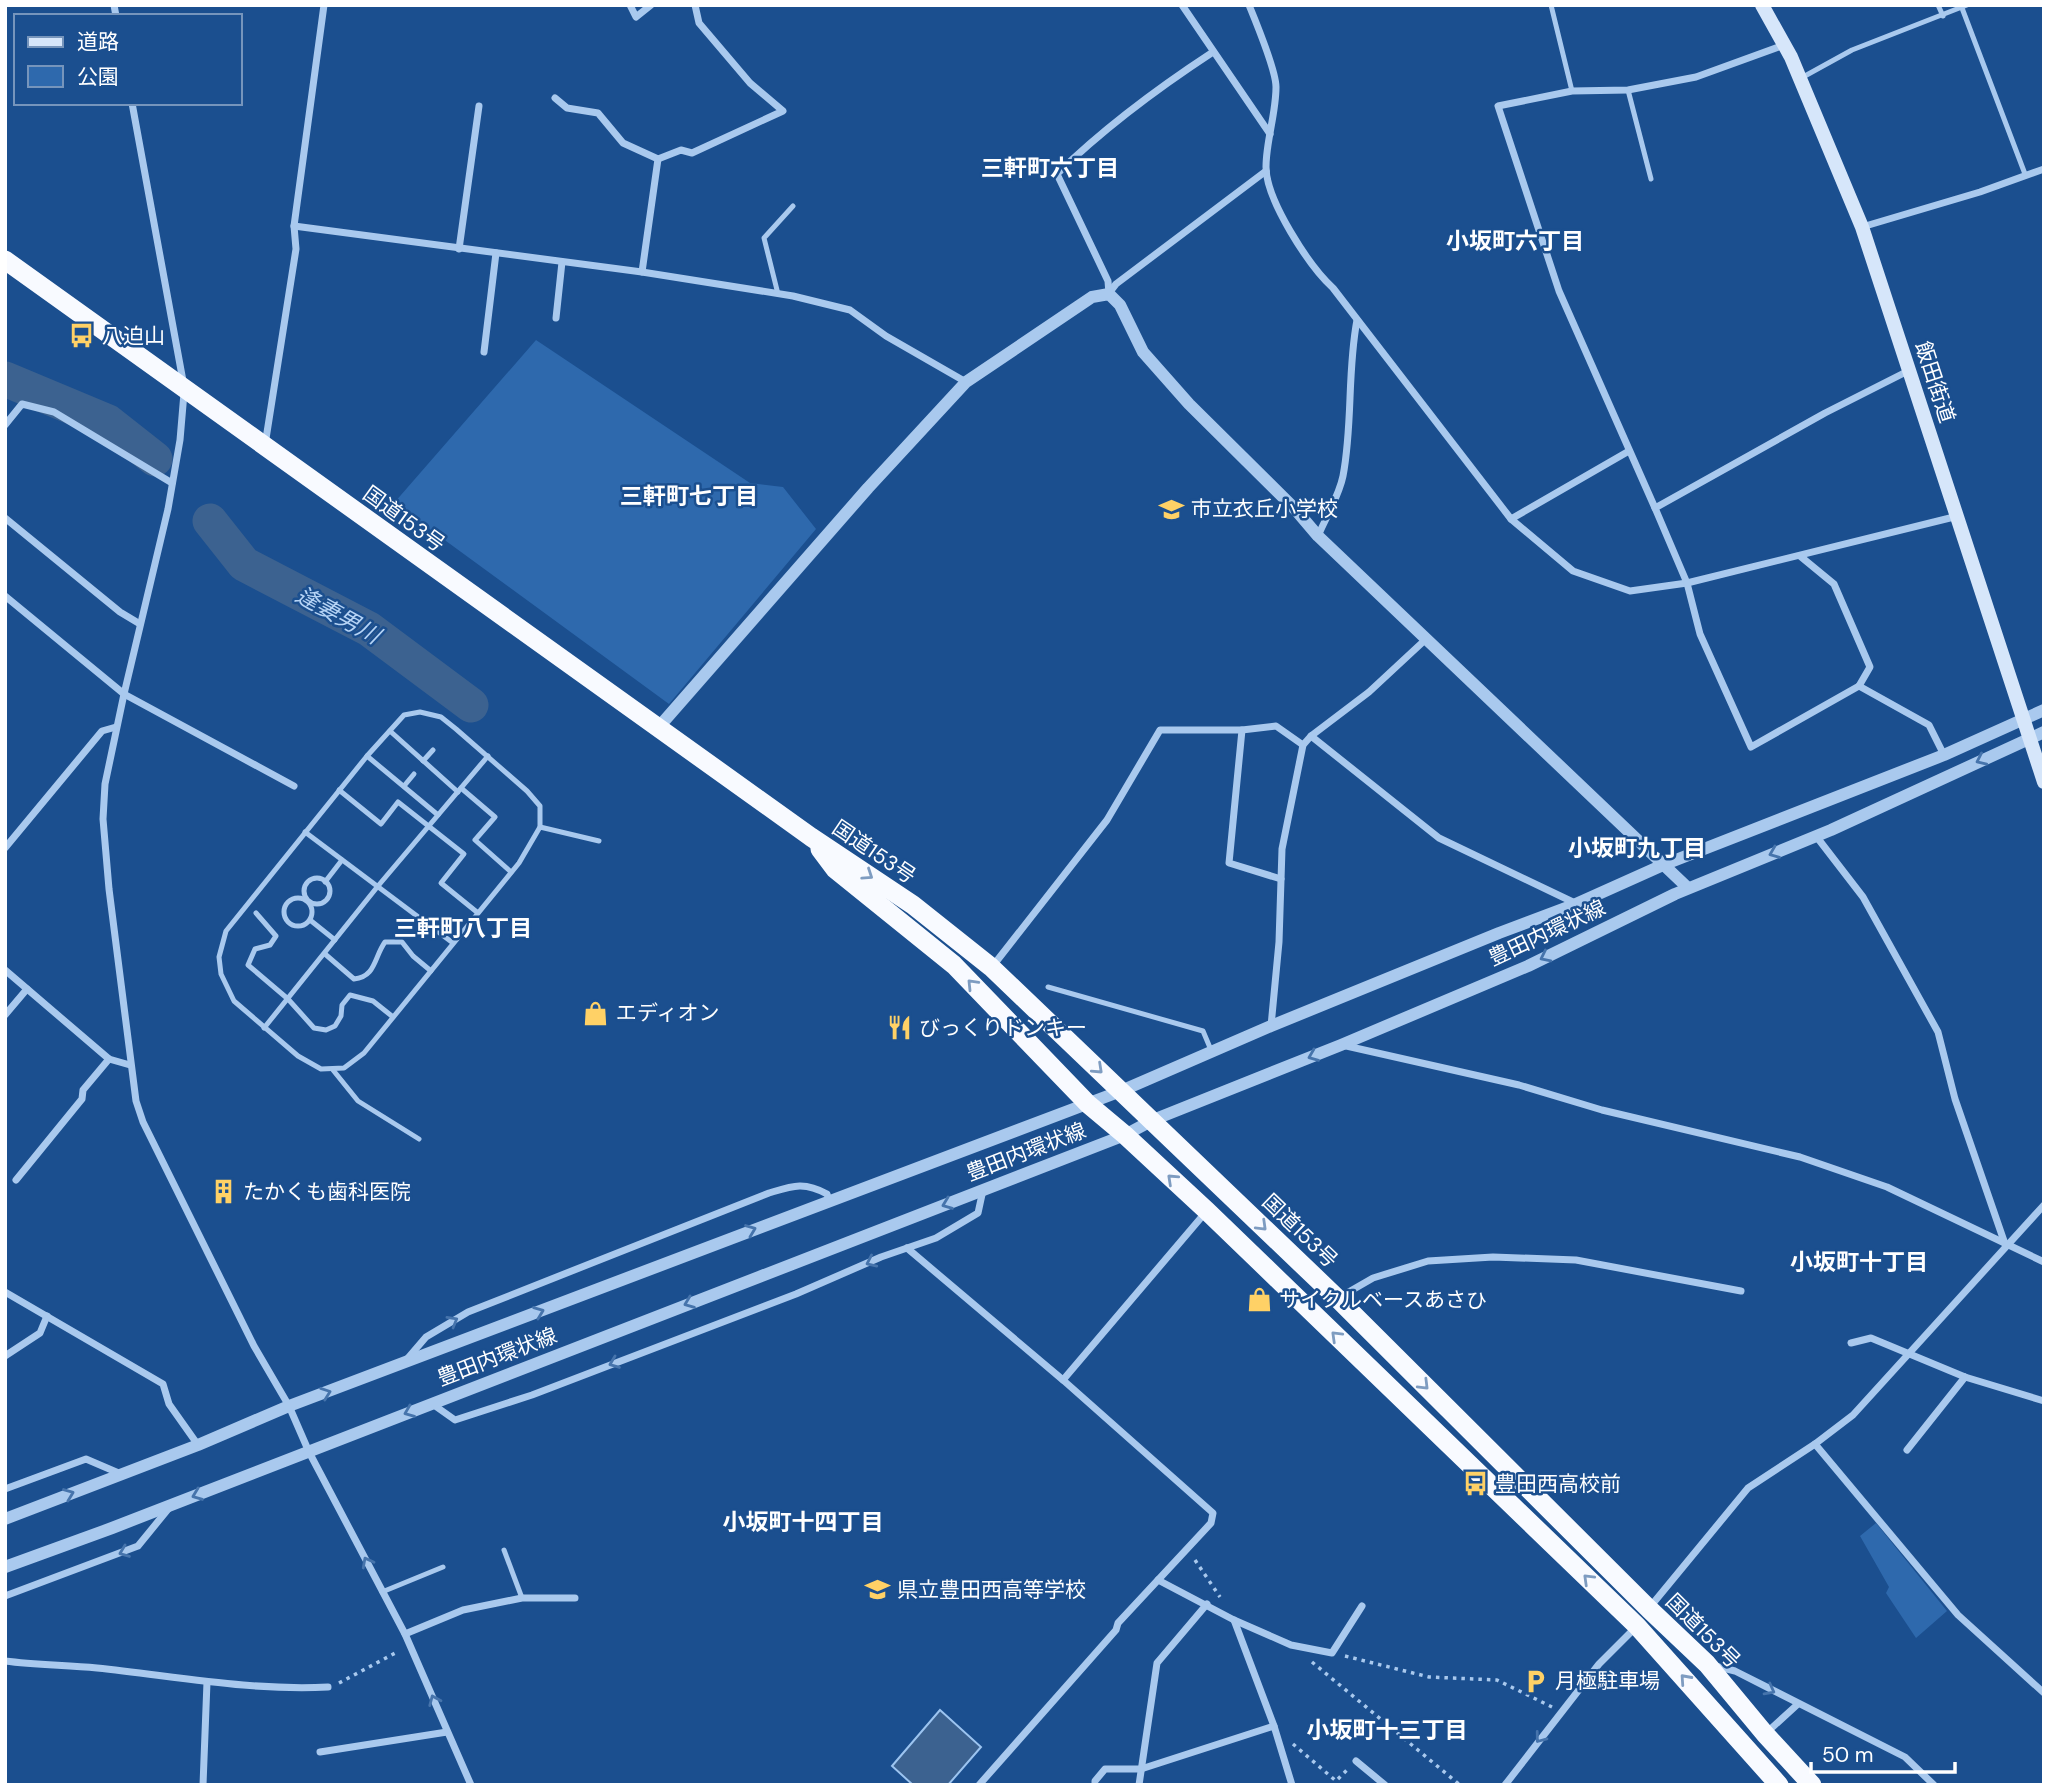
<svg xmlns="http://www.w3.org/2000/svg" width="2049" height="1790" viewBox="0 0 2049 1790" font-family="'DM Sans','Noto Sans JP',sans-serif">
<style>
.green{fill:#2e69ad}
.water{fill:#3c6290;stroke:#9cc4f0;stroke-width:2}
.lines{fill:none;stroke-linecap:round;stroke-linejoin:round}
.river{stroke:#3c6290;stroke-width:35}
.path{stroke:#a9c9ee;stroke-width:3.5;stroke-dasharray:3.5 5;stroke-linecap:butt}
.service{stroke:#a9c9ee;stroke-width:5}
.minor{stroke:#a9c9ee;stroke-width:7}
.tertiary{stroke:#a9c9ee;stroke-width:12}
.secondary{stroke:#d6e6fa;stroke-width:14}
.trunk{stroke:#f8faff;stroke-width:19}
.oneway{stroke:#4674ac}
.oneway2{stroke:#7e9cc1}
.labels{text-anchor:middle;dominant-baseline:central;stroke-width:5;stroke-linejoin:round;paint-order:stroke}
.poi-label{font-size:21px;fill:#fff;stroke:#1b4f8f;text-anchor:start}
.street-label{font-size:21px;fill:#fff;stroke:#1b4f8f}
.neighbourhood-label{font-size:23px;font-weight:bold;fill:#fff;stroke:#1b4f8f}
.water-label{font-size:23px;font-style:italic;fill:#b5d3f5;stroke:#1b4f8f}
</style>
<rect width="100%" height="100%" fill="#1b4f8f"/>
<g class="green">
<polygon points="536,340 750,483 783,487 816,529 669,704 394,503"/>
<polygon points="1876,1523 1947,1611 1916,1638 1886,1593 1889,1587 1860,1536"/>
</g>
<polygon class="water" points="940,1710 981,1747 948,1785 913,1785 892,1766"/>
<g class="lines">
<g class="river">
<polyline points="5,379 108,422 155,459"/>
<polyline points="210,521 244,564 369,629 471,705"/>
</g>
<g class="path">
<polyline points="1195,1560 1220,1597"/>
<polyline points="1345,1656 1429,1677 1497,1680 1552,1707"/>
<polyline points="1312,1662 1460,1785"/>
<polyline points="339,1683 399,1651"/>
<polyline points="1293,1744 1336,1781 1347,1770"/>
</g>
<g class="service">
<polyline points="1551,5 1572,91"/>
<polyline points="1938,5 1943,16"/>
<polyline points="1962,8 2025,174"/>
<polyline points="1803,77 1852,50 1967,5"/>
<polyline points="1628,90 1651,179"/>
<polyline points="778,294 764,238 793,206"/>
<polygon points="420,712 441,717 456,729 527,791 540,806 540,827 519,863 364,1053 344,1068 321,1069 298,1056 234,1001 221,974 219,957 226,931 367,756 404,715"/>
<polyline points="390,731 458,792"/>
<polyline points="367,756 438,815"/>
<polyline points="423,761 433,750"/>
<polyline points="404,786 414,774"/>
<polyline points="461,788 495,817 475,840 511,872"/>
<polyline points="339,790 381,824 398,802 464,854 441,883 478,913"/>
<polyline points="540,827 599,841"/>
<polyline points="305,832 453,943"/>
<circle cx="317" cy="891" r="13"/>
<polyline points="325,882 342,860"/>
<circle cx="298" cy="912" r="14"/>
<polyline points="256,913 276,936 270,945 255,949 248,965 288,999 314,1028 326,1030 335,1026 341,1016 342,1005 350,995 373,1001 393,1017"/>
<polyline points="310,920 335,940"/>
<path d="M325,954l29,25c22,-2 20,-22 31,-37h17l11,14 18,15"/>
<polyline points="1048,987 1203,1031 1211,1050"/>
<polyline points="264,1028 378,886 488,756"/>
<polyline points="333,1070 358,1101 419,1139"/>
<polyline points="504,1550 522,1598"/>
<polyline points="382,1592 443,1567"/>
</g>
<g class="minor">
<polyline points="114,5 116,16"/>
<polyline points="630,5 636,17 651,5"/>
<polyline points="1182,5 1270,134"/>
<path d="M1249,5c7,17 27,67 27,82 0,27 -10,54 -10,80 0,33 43,99 67,121l178,231 62,52 57,20 57,-8 271,-67"/>
<polyline points="555,98 567,108 598,113 623,143 658,159 681,150 692,153 783,111 750,83 699,23 695,5"/>
<polyline points="132,103 183,381"/>
<polyline points="294,226 642,272 793,296 850,310 886,336 966,382"/>
<polyline points="1862,227 1980,192 2044,169"/>
<polyline points="459,249 479,106"/>
<polyline points="642,272 658,159"/>
<polyline points="1109,293 1116,284 1266,171"/>
<path d="M1109,294l-1,-13 -51,-107c47,-46 101,-86 156,-122"/>
<polyline points="556,318 562,262"/>
<polyline points="484,352 496,253"/>
<polyline points="1908,371 1825,413 1655,508 1687,583 1700,634 1751,747 1859,686 1929,725 1944,755"/>
<polyline points="184,393 180,440 168,509 124,694 105,784 103,819 109,889 136,1101 143,1122 254,1346 289,1406 309,1452 405,1634 471,1785"/>
<polyline points="5,425 22,404 54,412 172,483"/>
<polyline points="265,445 296,249 294,226 324,5"/>
<polyline points="1655,508 1559,291 1498,106 1572,91 1628,90 1696,77 1784,45"/>
<polyline points="5,518 120,612 140,624"/>
<polyline points="1511,519 1629,451"/>
<path d="M1318,536c8,-19 21,-40 25,-60 10,-52 4,-104 14,-156"/>
<polyline points="1800,556 1834,584 1870,667 1859,686"/>
<polyline points="5,596 124,694 294,786"/>
<polyline points="1311,736 1439,838 1575,903"/>
<polyline points="1816,836 1863,897 1938,1032 1955,1099 2005,1244"/>
<polyline points="5,848 102,731 116,727"/>
<polyline points="1281,879 1229,863 1242,730 1276,726 1303,745"/>
<polyline points="992,967 1107,820 1160,730 1242,730"/>
<polyline points="5,970 109,1059 130,1065"/>
<polyline points="5,1015 27,989"/>
<polyline points="1271,1026 1279,942 1282,849 1303,745 1311,736 1369,692 1425,640"/>
<polyline points="1342,1045 1519,1085 1602,1110 1800,1157 1887,1187 2044,1262"/>
<polyline points="16,1180 82,1099 83,1090 109,1059"/>
<polyline points="907,1248 1063,1380"/>
<polyline points="5,1292 163,1384 169,1404 198,1445"/>
<polyline points="1340,1297 1373,1278 1428,1261 1493,1257 1576,1260 1741,1291"/>
<polyline points="1851,1343 1871,1338 1965,1377 2044,1401"/>
<polyline points="5,1356 40,1333 47,1316"/>
<path d="M408,1358l18,-21 42,-25 301,-119c23,-7 35,-12 58,1l2,6"/>
<polyline points="431,1403 455,1420 532,1395 796,1294 881,1257 936,1238 978,1213 983,1190"/>
<polyline points="1815,1444 1958,1615 2044,1693"/>
<polyline points="1907,1450 1965,1377"/>
<polyline points="5,1489 86,1459 121,1474"/>
<polyline points="1158,1580 1234,1620 1291,1645 1332,1653 1362,1606"/>
<polyline points="5,1596 138,1546 169,1508"/>
<polyline points="1650,1607 1748,1488 1815,1444 1853,1415 2044,1205"/>
<polyline points="1234,1620 1274,1726 1292,1785"/>
<polyline points="405,1634 463,1610 522,1598 575,1598"/>
<path d="M5,1661c31,4 61,4 92,7 77,8 153,23 231,19"/>
<polyline points="1715,1666 1735,1671 1905,1757 1934,1785"/>
<polyline points="1765,1734 1798,1704"/>
<polyline points="320,1752 447,1732"/>
<polyline points="1356,1761 1385,1785"/>
<polyline points="203,1785 207,1682"/>
<polyline points="979,1785 1116,1630 1118,1623 1211,1523 1213,1513 1063,1380 1205,1213"/>
<polyline points="1095,1785 1095,1781 1105,1769 1141,1769 1274,1726"/>
<polyline points="1139,1785 1157,1663 1207,1604"/>
<polyline points="1505,1785 1599,1664 1635,1628"/>
</g>
<g class="tertiary">
<polyline points="658,728 868,488 966,382 1092,297 1109,294 1120,305 1143,352 1189,404 1295,509 1318,536 1688,888"/>
<polyline points="5,1519 198,1445 289,1406 1121,1091 1271,1026 1499,933 1576,904 1663,865 1944,755 2044,710"/>
<polyline points="5,1567 112,1528 1125,1135 1153,1120 1341,1045 1528,966 1675,894 1831,830 2044,732"/>
</g>
<polyline class="secondary" points="1762,5 1791,57 1862,227 2044,782"/>
<g class="trunk">
<polyline points="5,260 811,837 913,905 991,967 1337,1298 1649,1609 1707,1664 1765,1734 1812,1785"/>
<polyline points="820,849 835,869 954,965 1088,1104 1125,1135 1207,1211 1637,1626 1779,1785"/>
</g>
</g>
<defs><path id="oneway-chevron" d="M-2-3.5L2.5 0L-2 3.5" fill="none" stroke-width="1.6" stroke-linecap="round" stroke-linejoin="round" transform="scale(1.75)"/></defs>
<g class="oneway">
<use href="#oneway-chevron" transform="translate(1981 760) rotate(155)"/>
<use href="#oneway-chevron" transform="translate(1774 853) rotate(158)"/>
<use href="#oneway-chevron" transform="translate(1545 957) rotate(154)"/>
<use href="#oneway-chevron" transform="translate(1313 1056) rotate(158)"/>
<use href="#oneway-chevron" transform="translate(947 1204) rotate(159)"/>
<use href="#oneway-chevron" transform="translate(751 1230) rotate(-21)"/>
<use href="#oneway-chevron" transform="translate(871 1262) rotate(155)"/>
<use href="#oneway-chevron" transform="translate(689 1303) rotate(159)"/>
<use href="#oneway-chevron" transform="translate(539 1312) rotate(-21)"/>
<use href="#oneway-chevron" transform="translate(453 1321) rotate(-30)"/>
<use href="#oneway-chevron" transform="translate(614 1363) rotate(159)"/>
<use href="#oneway-chevron" transform="translate(326 1393) rotate(-20)"/>
<use href="#oneway-chevron" transform="translate(409 1412) rotate(158)"/>
<use href="#oneway-chevron" transform="translate(69 1494) rotate(-21)"/>
<use href="#oneway-chevron" transform="translate(197 1495) rotate(159)"/>
<use href="#oneway-chevron" transform="translate(124 1552) rotate(159)"/>
<use href="#oneway-chevron" transform="translate(367 1562) rotate(-118)"/>
<use href="#oneway-chevron" transform="translate(1770 1690) rotate(28)"/>
<use href="#oneway-chevron" transform="translate(434 1700) rotate(-113)"/>
<use href="#oneway-chevron" transform="translate(1540 1738) rotate(127)"/>
</g>
<g class="oneway2">
<use href="#oneway-chevron" transform="translate(868 875) rotate(34)"/>
<use href="#oneway-chevron" transform="translate(972 984) rotate(-134)"/>
<use href="#oneway-chevron" transform="translate(1098 1069) rotate(43)"/>
<use href="#oneway-chevron" transform="translate(1172 1179) rotate(-137)"/>
<use href="#oneway-chevron" transform="translate(1262 1226) rotate(44)"/>
<use href="#oneway-chevron" transform="translate(1336 1336) rotate(-136)"/>
<use href="#oneway-chevron" transform="translate(1424 1385) rotate(45)"/>
<use href="#oneway-chevron" transform="translate(1588 1579) rotate(-136)"/>
<use href="#oneway-chevron" transform="translate(1685 1679) rotate(-132)"/>
</g>
<defs>
<symbol id="bus-bare" viewBox="-9 -9 18 18"><path d="M-5-6H5V4H4V6H2V4H-2V6H-4V4H-5ZM-3.5-4V0h7V-4ZM-3.5 1.2v1.5H-2V1.2ZM2 1.2v1.5H3.5V1.2Z" fill="#ffd166" stroke="#1b4f8f" stroke-width="2.5" paint-order="stroke"/></symbol>
<symbol id="school-bare" viewBox="-9 -9 18 18"><path d="M0-5L7-2L0 1L-7-2ZM-4 1L0 2.5L4 1V4Q0 6-4 4Z" fill="#ffd166" stroke="#1b4f8f" stroke-width="2.5" paint-order="stroke"/></symbol>
<symbol id="shop-bare" viewBox="-9 -9 18 18"><path d="M-5-2.5h2.3a2.7 3.5 0 0 1 5.4 0H5L5.5 6h-11ZM-1.5-2.5h3a1.5 2.3 0 0 0-3 0Z" fill="#ffd166" stroke="#1b4f8f" stroke-width="2.5" paint-order="stroke"/></symbol>
<symbol id="restaurant-bare" viewBox="-9 -9 18 18"><path d="M-5-6h1v4h1v-4h1v4h1v-4h1v5L-1.5 .5V6h-2V.5L-5-1ZM5-6V6H3V1.5H1.5Q1.5-4 5-6Z" fill="#ffd166" stroke="#1b4f8f" stroke-width="2.5" paint-order="stroke"/></symbol>
<symbol id="building-bare" viewBox="-9 -9 18 18"><path d="M-4-6H4V6H1V3H-1V6H-4ZM-2.5-4.3h1.7v1.8h-1.7ZM.8-4.3h1.7v1.8H.8ZM-2.5-1h1.7V.8h-1.7ZM.8-1h1.7V.8H.8Z" fill="#ffd166" stroke="#1b4f8f" stroke-width="2.5" paint-order="stroke"/></symbol>
<symbol id="parking-bare" viewBox="-9 -9 18 18"><path d="M-3.5-5.5H1a3.5 3.5 0 0 1 0 7H-1V5.5H-3.5ZM-1-3.4V-.6H.8a1.4 1.4 0 0 0 0-2.8Z" fill="#ffd166" stroke="#1b4f8f" stroke-width="2.5" paint-order="stroke"/></symbol>
</defs>
<g fill-rule="evenodd">
<use href="#bus-bare" x="64" y="318" width="35" height="35"/>
<use href="#school-bare" x="1154" y="492" width="35" height="35"/>
<use href="#shop-bare" x="578" y="996" width="35" height="35"/>
<use href="#restaurant-bare" x="882" y="1010" width="35" height="35"/>
<use href="#building-bare" x="206" y="1174" width="35" height="35"/>
<use href="#shop-bare" x="1242" y="1282" width="35" height="35"/>
<use href="#bus-bare" x="1458" y="1466" width="35" height="35"/>
<use href="#school-bare" x="860" y="1572" width="35" height="35"/>
<use href="#parking-bare" x="1518" y="1664" width="35" height="35"/>
</g>
<g class="labels">
<g class="poi-label">
<text x="102" y="336">八迫山</text>
<text x="1191" y="509">市立衣丘小学校</text>
<text x="616" y="1013">エディオン</text>
<text x="919" y="1028">びっくりドンキー</text>
<text x="243" y="1192">たかくも歯科医院</text>
<text x="1279" y="1300">サイクルベースあさひ</text>
<text x="1495" y="1484">豊田西高校前</text>
<text x="897" y="1590">県立豊田西高等学校</text>
<text x="1555" y="1681">月極駐車場</text>
</g>
<g class="street-label">
<text transform="translate(1935 382) rotate(72)">飯田街道</text>
<text transform="translate(404 519) rotate(36)">国道153号</text>
<text transform="translate(874 852) rotate(34)">国道153号</text>
<text transform="translate(1547 933) rotate(-25)">豊田内環状線</text>
<text transform="translate(1026 1152) rotate(-21)">豊田内環状線</text>
<text transform="translate(1300 1231) rotate(44)">国道153号</text>
<text transform="translate(497 1357) rotate(-21)">豊田内環状線</text>
<text transform="translate(1703 1631) rotate(45)">国道153号</text>
</g>
<g class="neighbourhood-label">
<text x="1050" y="168">三軒町六丁目</text>
<text x="1515" y="241">小坂町六丁目</text>
<text x="689" y="496">三軒町七丁目</text>
<text x="1637" y="848">小坂町九丁目</text>
<text x="463" y="928">三軒町八丁目</text>
<text x="1859" y="1262">小坂町十丁目</text>
<text x="803" y="1522">小坂町十四丁目</text>
<text x="1387" y="1730">小坂町十三丁目</text>
</g>
<g class="water-label">
<text transform="translate(338 615) rotate(29)">逢妻男川</text>
</g>
</g>
<rect width="2049" height="1790" fill="none" stroke="#ffffff" stroke-width="14"/>
<rect x="14" y="14" width="228" height="91" fill="#1b4f8f" stroke="#7695bc" stroke-width="2"/>
<rect x="28" y="37" width="35" height="10" fill="#d6e6fa" stroke="#7695bc" stroke-width="2"/>
<text x="77" y="49" font-size="21" fill="#ffffff">道路</text>
<rect x="28" y="66" width="35" height="21" fill="#2e69ad" stroke="#7695bc" stroke-width="2"/>
<text x="77" y="84" font-size="21" fill="#ffffff">公園</text>
<path d="M1811 1762v10h144v-10" fill="none" stroke="#ffffff" stroke-width="3.5"/>
<text x="1822" y="1762" font-size="21" fill="#ffffff" stroke="#1b4f8f" stroke-width="5" paint-order="stroke">50 m</text>
</svg>
